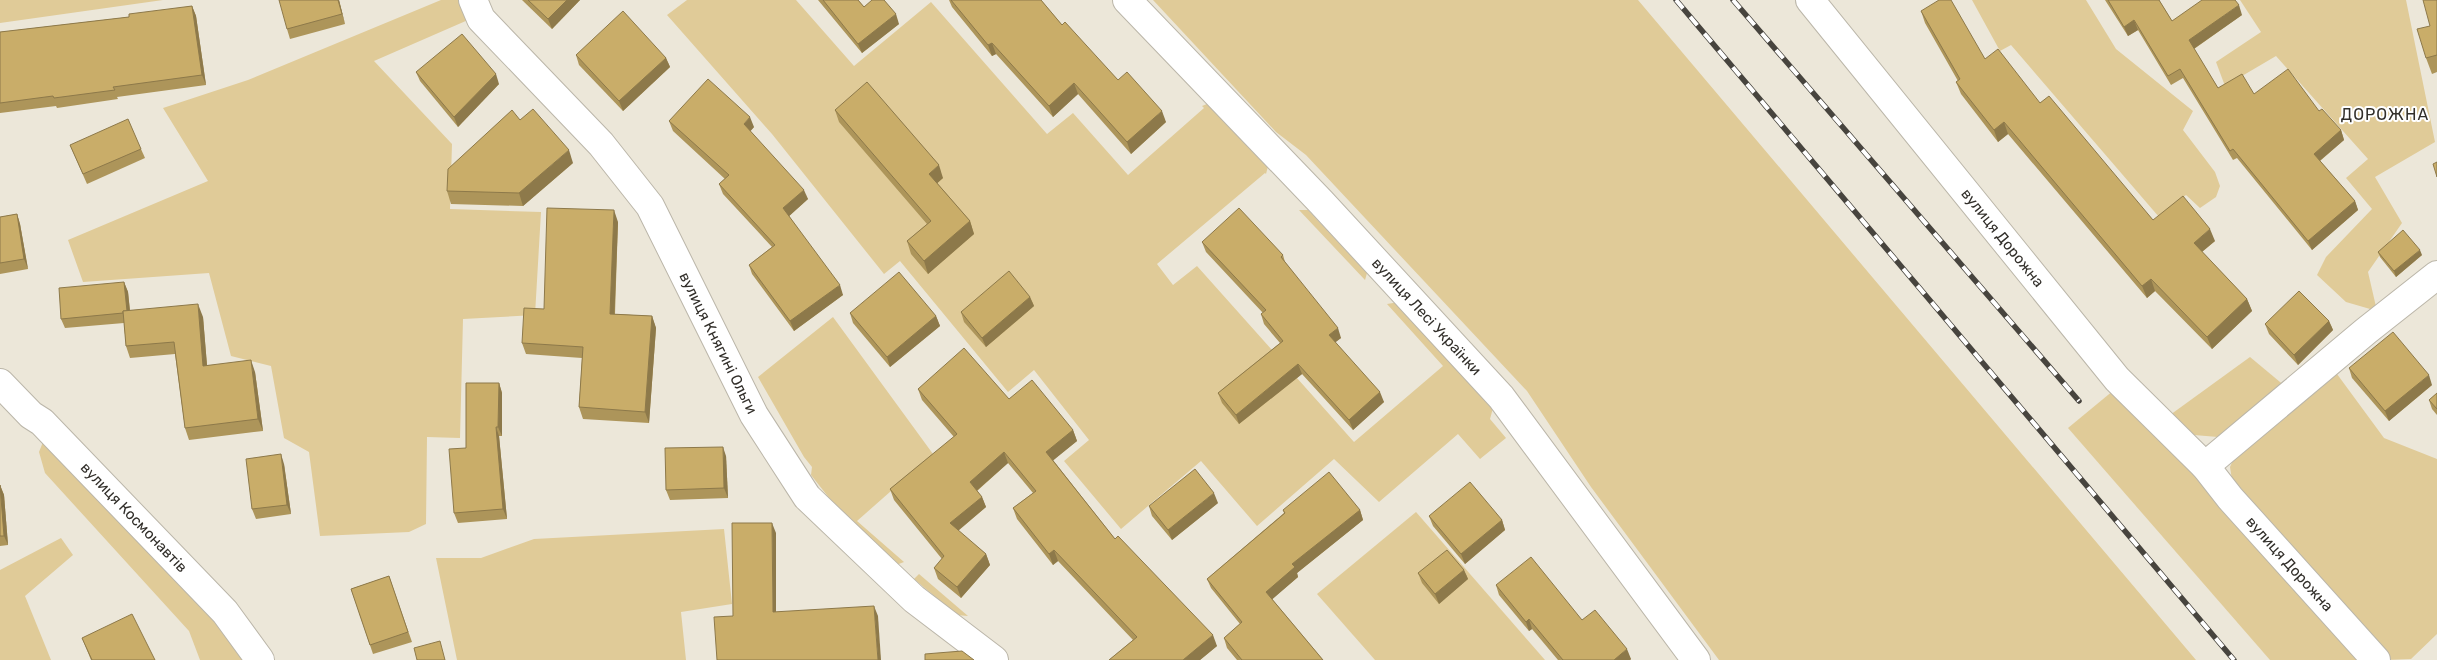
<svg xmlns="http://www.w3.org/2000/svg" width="2437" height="660" viewBox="0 0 2437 660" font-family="Rubik,sans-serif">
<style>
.green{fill:#e0cb98}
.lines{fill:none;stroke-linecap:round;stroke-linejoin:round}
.minor-casing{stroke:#bbb6a9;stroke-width:30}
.minor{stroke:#fff;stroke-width:28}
.rail-casing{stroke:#47443e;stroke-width:5.5}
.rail{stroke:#fff;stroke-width:4;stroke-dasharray:11;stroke-linecap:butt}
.wall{fill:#ad955a}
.shaded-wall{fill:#8d794a}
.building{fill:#c9ad69;stroke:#8d794a}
.labels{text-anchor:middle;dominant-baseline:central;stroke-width:4;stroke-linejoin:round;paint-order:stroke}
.street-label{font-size:15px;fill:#322f2a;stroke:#fff}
.neighbourhood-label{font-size:16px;letter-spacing:1px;fill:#322f2a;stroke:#fff}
</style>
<rect width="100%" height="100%" fill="#ece7d9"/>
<g class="green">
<polygon points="0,0 163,0 0,23"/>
<polygon points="441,0 458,0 468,20 374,61 452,144 450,209 541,212 535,315 463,319 460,438 427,437 426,524 409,532 320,536 309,452 284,438 271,366 231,356 209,273 83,282 68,240 208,181 163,108 248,80"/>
<polygon points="687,0 796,0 854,66 931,2 1047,134 1073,113 1128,175 1204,108 1202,106 1207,104 1214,106 1268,166 1266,174 1265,173 1157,264 1173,285 1197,266 1354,442 1443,366 1387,304 1399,302 1493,408 1490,419 1506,438 1480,459 1458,434 1379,502 1334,459 1257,526 1201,461 1121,529 1064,461 1089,440 1034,370 1008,392 900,261 884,274 772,134 667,15"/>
<polygon points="1153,0 1638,0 2196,660 1719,660 1591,487 1527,391 1306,155 1276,132"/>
<polygon points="1972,0 2086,0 2116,49 2193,111 2183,130 2215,172 2220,186 2216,197 2200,208 2186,195 2159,217 2011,45 2000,51"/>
<polygon points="2240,0 2406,0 2435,142 2375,177 2402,223 2368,272 2377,311 2346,302 2317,275 2326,257 2372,209 2346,178 2368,159 2276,56 2225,86 2216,62 2261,32"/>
<polygon points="1299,210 1308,210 1367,273 1365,280"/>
<polygon points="833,317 933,454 857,521 904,562 896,565 849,523 811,475 812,467 804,457 758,377"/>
<polygon points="2250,357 2286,387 2218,437 2194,435 2170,415"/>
<polygon points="2337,374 2384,438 2437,459 2437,634 2411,659 2385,660 2234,492 2230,467 2234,458"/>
<polygon points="2114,390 2200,477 2359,660 2270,660 2068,428"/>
<polygon points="45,437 222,627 244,660 200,660 189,631 45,473 39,452"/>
<polygon points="1416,512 1545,660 1375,660 1317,594"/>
<polygon points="724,529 732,604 681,612 686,660 457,660 436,558 481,558 534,539"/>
<polygon points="61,538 73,555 25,596 51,660 0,660 0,570"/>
<polygon points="919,574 968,616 957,615 914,579"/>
</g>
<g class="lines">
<defs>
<g id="minor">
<path id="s1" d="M473,0l8,19 120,125 49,62 104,209 53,82 107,102 80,61"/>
<path id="s2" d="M1127,0l194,202 180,195 195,263"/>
<path id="s3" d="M1810,0l307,379 88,87 25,32 146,162"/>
<path id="s4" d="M0,383l31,32 11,7 183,190 35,48"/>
<polyline points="2205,466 2366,331 2437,275"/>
</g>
</defs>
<use href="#minor" class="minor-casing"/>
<use href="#minor" class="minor"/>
<defs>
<g id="rail">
<polyline points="1676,0 2234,660"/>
<polyline points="1733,0 2079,401"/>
</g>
</defs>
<use href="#rail" class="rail-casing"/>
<use href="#rail" class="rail"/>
</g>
<g class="wall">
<polygon points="339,0 345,24 290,39 287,29"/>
<polygon points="522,0 580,0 552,29"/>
<polygon points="818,0 858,0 864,7 899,24 862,53"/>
<polygon points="949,0 1041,0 1062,25 1118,80 1166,122 1131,154 1078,94 1053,117 996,54 992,56 952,7"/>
<polygon points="2105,0 2159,0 2172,21 2242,15 2194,49 2218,88 2254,94 2319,111 2341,130 2344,140 2320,161 2355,201 2358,210 2312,250 2237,158 2233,160 2183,78 2171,85 2138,30 2128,36"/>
<polygon points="2437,0 2437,72 2432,74 2426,58 2430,26"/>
<polygon points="192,6 196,16 206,85 117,97 118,99 57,108 56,106 0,113 0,32 129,17"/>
<polygon points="1921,11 1985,59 2040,103 2153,220 2215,241 2202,252 2247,299 2252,311 2212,349 2155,291 2147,298 2008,134 1998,142 1961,94 1956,82 1958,81 1925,23"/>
<polygon points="576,55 666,58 670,67 623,111 579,65"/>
<polygon points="416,72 499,84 458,127 420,81"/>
<polygon points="835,110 943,178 937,183 970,221 974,234 928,274 911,254 907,241 927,224 839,122"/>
<polygon points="669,121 754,127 750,131 808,199 789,216 843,295 794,331 752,274 749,265 772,247 723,194 719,184 725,179 673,131"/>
<polygon points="70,145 141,149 145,158 87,184"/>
<polygon points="573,163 523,206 451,204 447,191"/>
<polygon points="17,214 20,224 28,269 0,274 0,217"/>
<polygon points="618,222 615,314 652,316 656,328 649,423 583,419 579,407 582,358 526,354 522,343 544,309"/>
<polygon points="1202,242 1283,255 1285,262 1341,338 1335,342 1384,402 1353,430 1302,374 1239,424 1222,403 1218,393 1280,343 1264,324 1261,314 1263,313 1206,252"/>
<polygon points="2378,252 2422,255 2396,277 2380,257"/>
<polygon points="124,282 128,292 130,310 203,317 207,365 255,372 263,431 189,440 185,428 175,354 130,358 126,346 124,323 65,328 61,319"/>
<polygon points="1030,297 1034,306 986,347 964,322 961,312"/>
<polygon points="850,313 936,316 940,326 890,367 853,323"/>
<polygon points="2329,321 2333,330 2298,365 2269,334 2265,324"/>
<polygon points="2349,368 2432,385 2389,421 2352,378"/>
<polygon points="499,383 502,393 502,436 499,436 507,519 458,523 454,513"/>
<polygon points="918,389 1009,399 1073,430 1077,441 1053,460 1115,539 1217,646 1200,660 1109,660 1133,640 1058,561 1053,565 1017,519 1013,508 1033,493 1008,463 977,491 982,497 986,507 958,531 986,554 990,565 961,598 938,579 934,568 942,559 894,500 890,489 954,437 922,400"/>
<polygon points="2437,393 2437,415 2432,409 2429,400"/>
<polygon points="726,456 728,498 670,500 666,490"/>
<polygon points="284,464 291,514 256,519 252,509"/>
<polygon points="0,485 4,495 8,545 0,546"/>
<polygon points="1218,503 1172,540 1152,516 1149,506"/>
<polygon points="1283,510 1360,510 1363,520 1297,573 1298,577 1272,599 1323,660 1237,660 1227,648 1224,638 1240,624 1211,588 1207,579 1284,513"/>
<polygon points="1429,516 1502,520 1505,530 1465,564 1433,526"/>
<polygon points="1464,570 1468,579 1439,604 1422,583 1418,573"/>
<polygon points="389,576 412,642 373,654 351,589"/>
<polygon points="1496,585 1582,620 1631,659 1630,660 1558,660 1532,629 1529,631 1499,595"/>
<polygon points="82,638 155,660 91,660"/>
</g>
<g class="shaded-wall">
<polygon points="338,0 339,0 345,24 342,14"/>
<polygon points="567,0 580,0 552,29 548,19"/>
<polygon points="2239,5 2242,15 2192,50 2189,40"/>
<polygon points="192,6 196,16 206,85 202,75"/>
<polygon points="896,14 899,24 862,53 858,44"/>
<polygon points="2134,20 2138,30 2128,36 2124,27"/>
<polygon points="992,43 996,54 992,56 988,45"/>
<polygon points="666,58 670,67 623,111 619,101"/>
<polygon points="496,74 499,84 458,127 454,117"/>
<polygon points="1074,83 1078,94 1053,117 1049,106"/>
<polygon points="1162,111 1166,122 1131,154 1127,142"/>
<polygon points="750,117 754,127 748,134 744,124"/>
<polygon points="2004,122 2008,134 1998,142 1994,130"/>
<polygon points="2341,130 2344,140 2317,163 2314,154"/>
<polygon points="569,150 573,163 523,206 519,193"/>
<polygon points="939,165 943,178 933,187 929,174"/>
<polygon points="804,190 808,199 787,218 783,208"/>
<polygon points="2355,201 2358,210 2312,250 2308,241"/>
<polygon points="614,210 618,222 614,325 610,314"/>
<polygon points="17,214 20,224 28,269 24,259"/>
<polygon points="970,221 974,234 928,274 924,261"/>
<polygon points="2210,229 2215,241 2198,255 2194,243"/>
<polygon points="2420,250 2422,255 2396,277 2394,271"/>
<polygon points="2151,279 2155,291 2147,298 2142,286"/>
<polygon points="124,282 128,292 131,323 127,313"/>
<polygon points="840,285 843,295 794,331 790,321"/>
<polygon points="1030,297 1034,306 986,347 982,338"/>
<polygon points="2247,299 2252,311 2212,349 2207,337"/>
<polygon points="198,304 203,317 208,378 203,366"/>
<polygon points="652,316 656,328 649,423 645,412"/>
<polygon points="936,316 940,326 890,367 887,357"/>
<polygon points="2329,321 2333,330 2298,365 2294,355"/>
<polygon points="1338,328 1341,338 1332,345 1329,335"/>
<polygon points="251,360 255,372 263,431 258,419"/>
<polygon points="1298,364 1302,374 1239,424 1236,415"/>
<polygon points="2429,375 2432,385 2389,421 2385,411"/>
<polygon points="499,383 502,393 502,436 498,427"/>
<polygon points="1380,392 1384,402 1353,430 1349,420"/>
<polygon points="496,427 499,436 507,519 503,509"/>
<polygon points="1073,430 1077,441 1050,463 1046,452"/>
<polygon points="723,447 726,456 728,498 724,488"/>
<polygon points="1004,452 1008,463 974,493 970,482"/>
<polygon points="281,454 284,464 291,514 287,505"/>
<polygon points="0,485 4,495 8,545 4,536"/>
<polygon points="1214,493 1218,503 1172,540 1168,530"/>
<polygon points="982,497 986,507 954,534 950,523"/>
<polygon points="1360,510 1363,520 1297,573 1298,577 1269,602 1266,592 1292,564"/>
<polygon points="1502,520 1505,530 1465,564 1461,554"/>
<polygon points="772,523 776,533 776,622 773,612"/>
<polygon points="1054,550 1058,561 1053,565 1049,554"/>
<polygon points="986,554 990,565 961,598 957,587"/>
<polygon points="1464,570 1468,579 1439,604 1435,594"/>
<polygon points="874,606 878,616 881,660 878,660"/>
<polygon points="1529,619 1532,629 1529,631 1526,622"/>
<polygon points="1213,635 1217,646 1200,660 1183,660"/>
<polygon points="1627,649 1631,659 1630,660 1614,660"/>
</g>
<g class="building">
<polygon points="279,0 338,0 342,14 287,29"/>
<polygon points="528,0 567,0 548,19"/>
<polygon points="823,0 858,0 864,7 872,0 884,0 896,14 858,44"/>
<polygon points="951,0 1041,0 1062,25 1065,22 1118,80 1127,72 1162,111 1127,142 1074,83 1049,106 992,43 988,45"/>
<polygon points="1939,0 1951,0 1985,59 1998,49 2040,103 2049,96 2153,220 2183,196 2210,229 2194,243 2247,299 2207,337 2151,279 2142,286 2004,122 1994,130 1956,82 1960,79 1921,11"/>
<polygon points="2108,0 2159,0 2172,21 2202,0 2235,0 2239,5 2189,40 2218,88 2242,74 2254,94 2288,69 2319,111 2322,109 2341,130 2314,154 2355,201 2308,241 2233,149 2230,151 2180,69 2168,76 2134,20 2124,27"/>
<polygon points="2423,0 2437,0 2437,55 2426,58 2417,29 2430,26"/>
<polygon points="192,6 202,75 113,87 115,90 54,98 53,96 0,103 0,32 129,17 129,14"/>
<polygon points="623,11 666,58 619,101 576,55"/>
<polygon points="462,34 496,74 454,117 416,72"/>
<polygon points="708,79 750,117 744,124 804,190 783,208 840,285 790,321 749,265 775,245 719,184 729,175 669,121"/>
<polygon points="867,82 939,165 929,174 970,221 924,261 907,241 931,221 835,110"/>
<polygon points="533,109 569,150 519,193 447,191 448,169 512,110 520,120"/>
<polygon points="128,119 141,149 83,174 70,145"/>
<polygon points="2437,162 2437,177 2433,164"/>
<polygon points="547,208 614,210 610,314 652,316 645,412 579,407 583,347 522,343 524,308 544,309"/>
<polygon points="1239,208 1283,255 1281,257 1338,328 1329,335 1380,392 1349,420 1298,364 1236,415 1218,393 1283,341 1261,314 1266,310 1202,242"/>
<polygon points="17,214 24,259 0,263 0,217"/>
<polygon points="2403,230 2420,250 2394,271 2378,252"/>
<polygon points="1009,271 1030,297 982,338 961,312"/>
<polygon points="899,272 936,316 887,357 850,313"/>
<polygon points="124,282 127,311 123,311 123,313 61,319 59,288"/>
<polygon points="2299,291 2329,321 2294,355 2265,324"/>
<polygon points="198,304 203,366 251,360 258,419 185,428 174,342 126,346 123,311"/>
<polygon points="2393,332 2429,375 2385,411 2349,368"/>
<polygon points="964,348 1009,399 1032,380 1073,430 1046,452 1115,539 1118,536 1213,635 1183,660 1109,660 1137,637 1054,550 1049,554 1013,508 1036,491 1004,452 970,482 982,497 950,523 986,554 957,587 934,568 944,556 890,489 957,434 918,389"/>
<polygon points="466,383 499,383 498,427 496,427 503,509 454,513 449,449 466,448"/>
<polygon points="2437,393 2437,409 2429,400"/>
<polygon points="723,447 724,488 666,490 665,448"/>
<polygon points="281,454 287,505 252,509 246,459"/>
<polygon points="1195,469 1214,493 1168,530 1149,506"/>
<polygon points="1329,472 1360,510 1292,564 1295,567 1266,592 1323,660 1242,660 1224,638 1242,622 1207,579 1285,513 1283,510"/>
<polygon points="1470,482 1502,520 1461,554 1429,516"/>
<polygon points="0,485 4,536 0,536"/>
<polygon points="732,523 772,523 773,612 874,606 878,660 717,660 714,617 733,616"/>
<polygon points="1447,550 1464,570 1435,594 1418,573"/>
<polygon points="1531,557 1582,620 1595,610 1627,649 1614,660 1563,660 1529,619 1526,622 1496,585"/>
<polygon points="389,576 408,632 370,645 351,589"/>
<polygon points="132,614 155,660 92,660 82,638"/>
<polygon points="440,641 445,660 417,660 414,648"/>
<polygon points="962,651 974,660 925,660 925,654"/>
</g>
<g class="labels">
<g class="street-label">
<text stroke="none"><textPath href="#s3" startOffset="306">вулиця Дорожна</textPath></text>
<text stroke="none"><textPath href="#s2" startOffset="436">вулиця Лесі Українки</textPath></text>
<text stroke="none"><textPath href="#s1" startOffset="426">вулиця Княгині Ольги</textPath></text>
<text stroke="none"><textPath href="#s4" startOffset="190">вулиця Космонавтів</textPath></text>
<text stroke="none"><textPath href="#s3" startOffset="741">вулиця Дорожна</textPath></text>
</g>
<g class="neighbourhood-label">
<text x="2385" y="114">ДОРОЖНА</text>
</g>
</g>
</svg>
